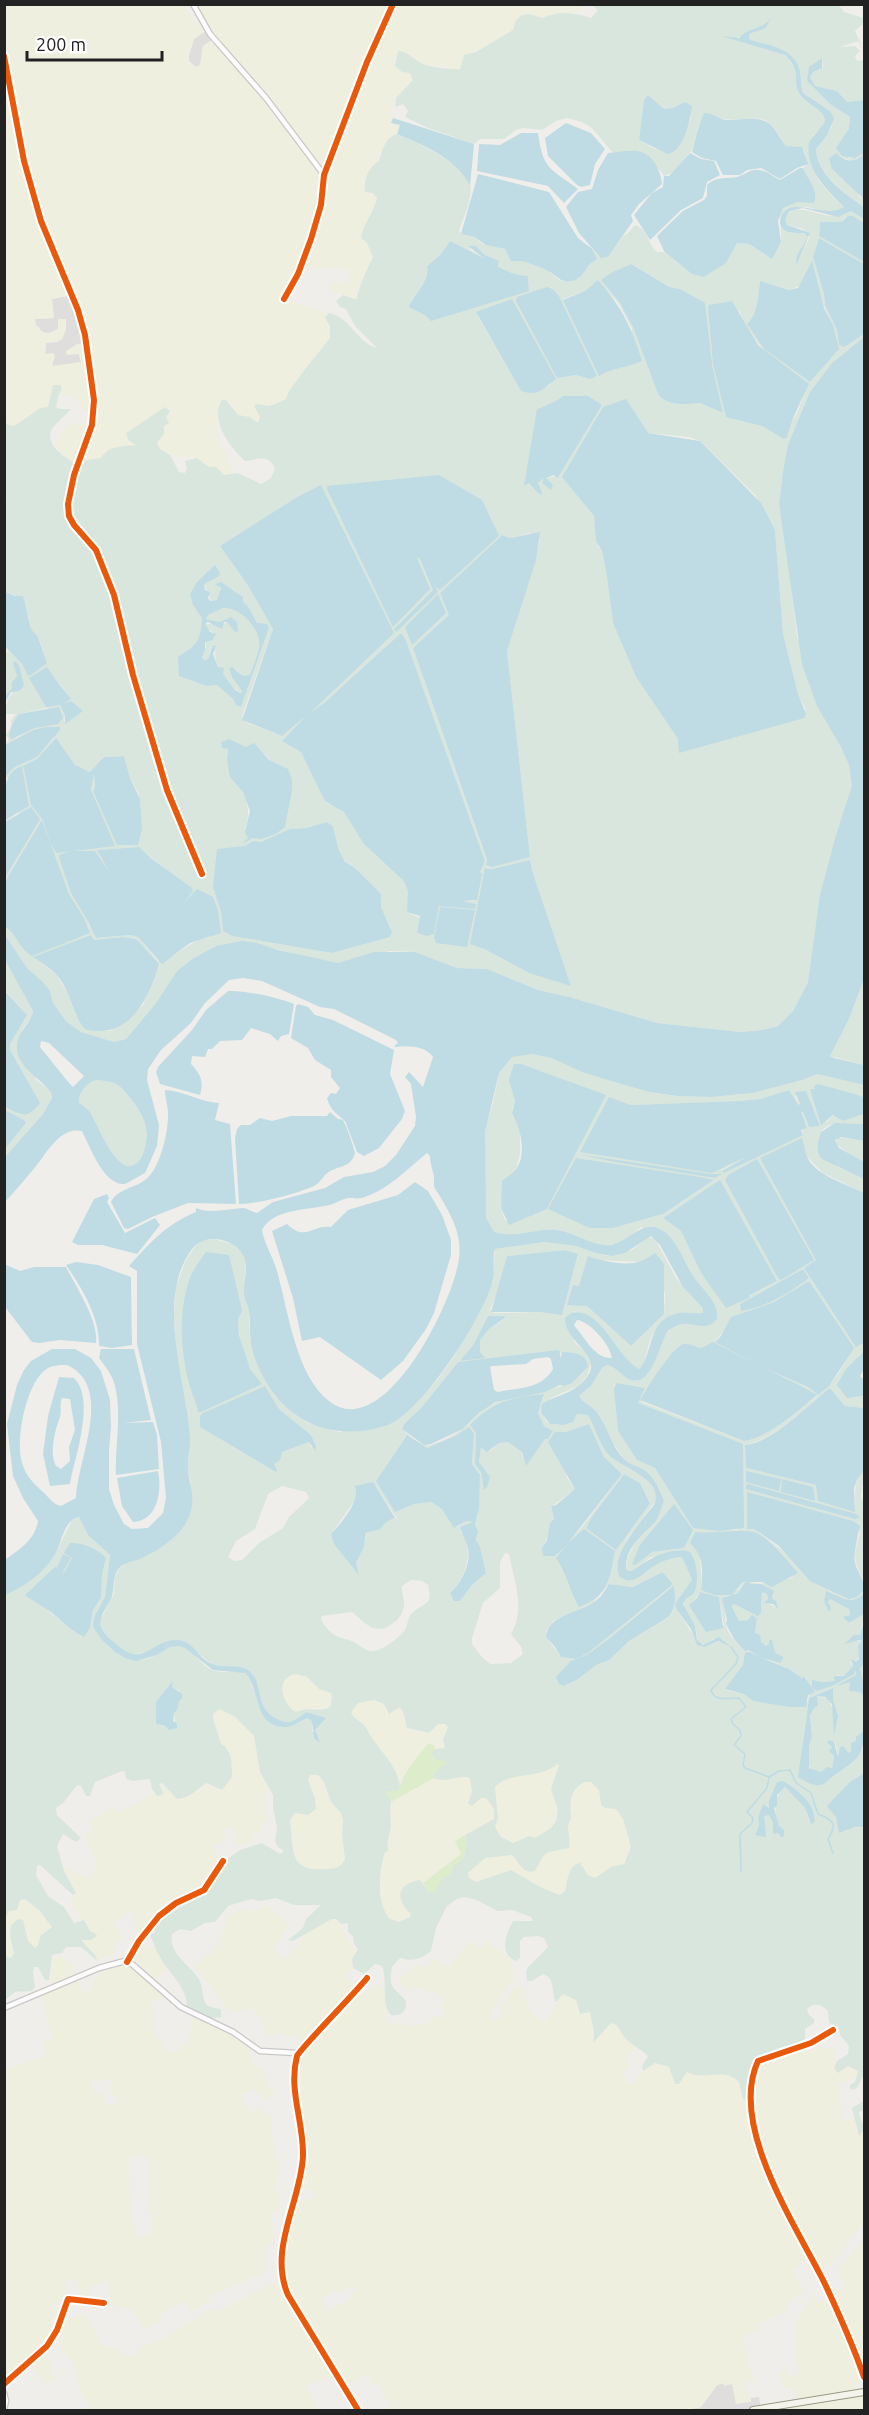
<svg xmlns="http://www.w3.org/2000/svg" width="869" height="2415" viewBox="0 0 869 2415" font-family="Ubuntu,sans-serif">
<style>
.residential{fill:#dfdedc}
.farmland{fill:#efefdf;fill-rule:evenodd}
.grass{fill:#ddeccb}
.wetland{fill:#d9e6de;fill-rule:evenodd}
.water{fill:#bfdbe3;fill-rule:evenodd}
.lines{fill:none;stroke-linecap:round;stroke-linejoin:round}
.stream{stroke:#bfdbe3;stroke-width:1.5}
.street-casing{stroke:#c9c8c7;stroke-width:7}
.secondary-casing{stroke:#999a82;stroke-width:8}
.street{stroke:#fdfcfc;stroke-width:4.5}
.secondary{stroke:#f4f4ed;stroke-width:6}
.cycleway-casing{stroke:#fff;stroke-width:10}
.cycleway{stroke:#e8590c;stroke-width:6}
</style>
<rect width="100%" height="100%" fill="#f0eeeb"/>
<g class="residential">
<polygon points="205,30 212,40 203,46 200,66 196,67 189,61 189,55 194,39"/>
<polygon points="71,295 83,335 84,344 79,354 81,362 78,364 52,366 45,354 46,343 58,342 58,329 50,333 44,333 36,326 35,319 53,318 52,299"/>
<polygon points="723,2383 732,2384 751,2402 751,2398 759,2397 761,2410 687,2410 701,2407 717,2385"/>
</g>
<g class="farmland">
<path d="M579,4l2,3 -6,6 -11,2 -12,-1 -9,4 -18,-4 -9,6 -3,11 -37,21h-5l-8,7 -3,10 -6,1 -12,-4 -18,-1 -18,-13 -8,-1 -3,10 11,12h4l3,2v5l-17,18 -6,15 3,5 -1,5 8,2 -3,9 -11,8 -6,11 -1,8 -9,6 -3,27 6,-1 4,5 -5,18 -11,17 12,22 -7,15 -3,12 -4,5 -4,12 -8,-4 -14,-2 -2,-11 18,2 1,-15 -48,-2 -16,33 43,13 -3,1 4,24 -24,30 -20,31 -31,11 5,7 -2,6 -13,-7 -7,-1 -8,-12h-11l-2,15 3,22 13,29 -1,6h-8l-8,-8h-7l-11,-9 -20,-1 -18,-8 -2,-8 3,-2 5,-22 2,-3 -6,-5 -6,6 -27,15 7,15 -24,3 -11,10 -20,4h-8l-13,-8 -6,-8 6,-12 12,-11 20,2 3,-13 -13,-1 -6,-14 -12,-2 -4,-3 2,-4 -10,1 -4,18 -11,3 -21,15 -4,1 -7,-3 -1,-418h174l1,2 7,-2 9,18 5,-2 -8,-16zM206,31l6,9 -9,6 -3,19 -5,2 -6,-6v-6l5,-16zM72,295l12,48 -7,1 -11,7 1,4 12,-1 2,8 -29,4 3,-10 -2,-3 -8,1 1,-11 16,-3 4,-10v-11h-8v10l-8,4 -9,-1 -2,-5 -3,-1 -1,-7 19,-1 -2,-19z"/>
<polygon points="296,1674 307,1677 314,1685 331,1693 332,1698 330,1707 317,1709 308,1707 296,1712 290,1708 281,1692 282,1685 291,1675"/>
<polygon points="374,1700 384,1704 393,1713 399,1707 404,1714 407,1728 411,1730 424,1733 432,1731 440,1723 448,1727 443,1744 445,1748 436,1749 432,1744 425,1747 400,1782 386,1755 375,1743 364,1725 354,1718 351,1712 358,1703"/>
<path d="M219,1709l15,7 20,20 6,36 11,19 -5,2 1,27 -6,5 2,7 -10,2 1,7 -17,5 -5,-19 -10,4 3,9 -13,6 8,15 -5,14 -12,17 -32,14 -29,32 6,11 6,-4 13,24 -11,10 -1,7 10,10 -15,7 1,7 6,-1 -3,20 13,23h9l11,-10 7,-27 31,14 23,14 5,21 9,4 12,27 -10,6 -10,-12 -13,6 9,17 11,-4 3,7 6,-2 3,29 7,21 -4,27 5,3 -2,17 -7,3 1,26 -7,10 2,22 -60,25 2,5 -19,11 -7,-11 -24,13 2,6 -19,9 -12,-20 -16,-3 -5,-7 -2,-19 -16,6v16l-13,-2 -1,-19 -12,-1v16l-12,10 -4,36 -5,6 11,31 -11,6 -18,-24 -22,16v-308l42,-13 -4,-13 9,-6 -13,-44 13,-5 -3,-8 2,-4 -1,-17 11,-2 10,6 6,10 4,20 10,-3 1,-7 7,-9v-5l29,-7 10,-19 -6,-31 -8,1 -9,11 7,10 -1,6 -7,4 3,8 -20,9 -1,-5 -15,-16h6l3,-9 -20,-29 6,-9 -13,-26 28,12 2,-1 3,-18 -12,-25 10,-6 -4,-8 24,-14 4,6 36,-20 3,3 5,-6 -3,-6 7,2 11,13h5l18,-9 6,-7 13,8 3,-1 10,-13v-4l-1,-12 -10,-17 -8,-26v-4zM111,2080l-1,11 5,6 1,7h-11l-1,-12 -7,2 -4,-3 1,-10zM129,2156h20l-2,53 4,4 1,21 -15,5 -6,-28z"/>
<polygon points="557,1764 559,1766 551,1789 558,1810 556,1821 551,1828 535,1838 525,1837 513,1843 507,1841 497,1832 495,1827 498,1818 495,1787 509,1778"/>
<polygon points="310,1775 318,1775 322,1778 331,1802 341,1813 343,1820 342,1834 345,1859 339,1867 335,1869 313,1871 303,1867 293,1854 290,1820 292,1815 295,1813 308,1815 316,1809 317,1804 308,1780"/>
<polygon points="466,1776 470,1778 472,1783 472,1791 468,1801 472,1806 481,1798 486,1798 494,1809 494,1819 455,1841 462,1854 423,1883 420,1880 404,1907 411,1914 410,1917 399,1922 390,1919 382,1907 381,1899 383,1859 388,1848 386,1840 390,1832 389,1811 391,1802 434,1778 443,1780"/>
<polygon points="585,1782 591,1782 600,1790 605,1808 616,1809 621,1814 631,1846 624,1864 611,1867 595,1878 588,1875 580,1863 569,1874 565,1891 560,1895 542,1888 511,1870 476,1882 469,1878 468,1872 485,1858 512,1855 526,1871 530,1872 538,1867 544,1855 549,1852 563,1850 570,1838 568,1827 571,1819 569,1804 576,1789"/>
<polygon points="24,1899 39,1910 52,1927 44,1933 38,1945 35,1948 28,1941 25,1925 10,1936 14,1953 11,1958 5,1956 4,1919 9,1911 20,1900"/>
<path d="M264,1906h4l22,20 -15,20 2,7 8,7 22,-28 23,-12 6,-1 21,34 -3,2 -3,8 2,5 -7,7 7,8 6,-3 5,4 -8,10 7,1 13,-12 9,6 3,23 -4,6 7,6 12,-1 5,3 19,-2 10,-9 5,2 4,-5 -6,-5 5,-7 -12,-9 -4,1 -7,-4 -2,2 -6,-5 -5,6 -9,-8v-5l11,-11 7,-2 9,2 7,-8 14,9 21,-27 11,6 7,-7 25,20 1,20 -20,28 -2,11 5,2 7,-10 -3,-3 15,-23 10,6 5,19 14,13 15,-25 4,-4 5,2 8,4 2,11 11,1 3,4 1,27 20,-20 7,5 5,11 12,7 -9,12 3,6 -7,9 2,9 5,3 12,-14 12,-8 14,4 3,12 15,-7 8,4 26,-3 10,3 8,6 2,13 6,6 5,-1 6,-38 40,-14 6,3 30,-4 3,15 -2,2 6,7 7,-5 10,6 -3,6 -17,6 6,36 11,-2 2,16h6l1,-4v96l-14,11 -10,19 -21,15 -8,-14 -18,13 11,22 -15,10 -4,10 -27,12 2,5 -17,8 11,43 -9,3 6,19 -15,2 -4,-20 -8,2 -1,-3 -6,2 -16,22 -14,3h-295l-14,-26 -4,2 -7,-12 -21,12 -9,-12 -31,12 13,24h-228l-10,-18 -7,-19 -1,-10 -11,-13 -3,-8 6,-22 20,-6 19,33 6,-1 19,11 9,-4 6,-7 20,-7 43,-29 8,-1 5,2 54,-28 12,4 -2,-40 11,-47 19,-2 -2,-9 -15,1 6,-27 -8,-77 4,-32 7,-8 -11,-12 -7,4 -6,-5 -14,2 -15,-27 -18,4 -7,-2 -22,-30 -12,-12 12,-13h4l16,-29 -2,-4 4,-6 13,-7 16,2zM354,2286l2,4 -7,9 -7,5h-5l-8,6 -7,-10 12,-10 5,3z"/>
<polygon points="864,2240 864,2366 862,2367 864,2380 854,2383 858,2395 864,2395 864,2410 793,2410 791,2405 798,2404 792,2388 784,2389 779,2374 785,2367 788,2377 801,2372 795,2358 795,2327 797,2320 814,2294 819,2303 832,2298 830,2293 844,2286 837,2268 847,2260 857,2245"/>
</g>
<g class="grass">
<path d="M428,1744h4l4,5 -3,3 6,7 8,2 -1,4 -12,8v5l-43,24 -6,-7v-4h8l7,-3c0,-11 20,-35 28,-44z"/>
<polygon points="467,1834 464,1857 458,1862 451,1873 443,1878 434,1893 429,1892 423,1883 461,1854 455,1841"/>
</g>
<g class="wetland">
<path d="M592,5h247l5,7 20,6 -1,6 -8,7 9,20 -6,-10 -18,6 15,-1 5,5 -5,5 2,5 7,-1v40l-17,2 -10,-11 -22,-5 -5,-9 3,-5 10,-5 -1,-9 -15,23 23,23 20,13 -1,12 -4,10 4,19h6l9,-5v2c-10,7 -18,7 -27,-2l23,44 4,2v8c-19,-14 -47,-32 -48,-58l16,-23 -2,-15 -27,-18c-3,-8 -1,-17 -4,-25 -6,-20 -32,-23 -49,-28l-1,-3v-3l17,-6 3,-8 -6,7 -29,12 51,16 12,16v11l8,18 15,10 6,12 -13,14c-1,41 1,43 31,71 -13,9 -24,2 -38,0 -7,-1 -14,1 -20,2l-5,8 9,16h14l4,4 -11,18v8l13,-27 -7,-7 -16,-4 -3,-6 5,-8c18,-5 31,6 49,5 5,0 9,-4 13,-5l13,8v4l-11,-7 -8,1 -4,5 -21,1 -1,13 45,26v2l-45,-26 -6,19 11,37 1,11 12,25 2,15 9,-2 16,-9v3l-32,26 -22,29 -27,80 -4,32 9,57 9,76 52,128 4,21 -17,49 -28,147 -15,29 -15,15 -16,4 -22,2 -83,-9 -84,-25 -35,-8 -51,-21 -30,-1 -42,-16 -25,-1 -52,12 -32,-6 -34,-9 -56,-2 -24,13 -15,12 -21,32 -30,36 -12,3 -33,-10 -15,-11 -13,-18 -3,-12 -7,-9 -16,-14 -22,-33v-8l8,7 4,6 33,8 40,-15 -6,-15 -15,-24 -27,-73 -37,61v-4l15,-25 -1,-41 -14,10v-2l24,-15 -22,-28 -2,5v-5l10,-10 22,-10 18,-20 -22,-7 -28,15 4,-5 -3,-5 5,-8v-7l5,-6h-11c0,-26 24,-25 11,-53l-2,5 3,10 -6,6 1,6 -7,8v-44l2,1 1,-2 -3,-5 17,18 6,12 19,-13 -7,-22 -9,-12 -2,-11 -5,-11 -6,-10 -13,-6 -1,-89 3,-4 -3,-2 1,-73 7,3 4,-1 24,-17 8,-1 5,-22h7l2,3 -4,9 -2,10 4,2h11c-4,5 -19,18 -20,22 -5,14 12,25 22,31l28,-4c8,-13 20,-11 35,-13l-8,-5 -2,-7 39,-26 5,4 -4,6 3,6 -5,3v8l-7,9 3,6 10,6 9,17 6,1 2,-4 -2,-8 12,-3 12,9h7l8,8 14,-2 23,11 10,-6 4,-9c-7,-16 -18,-9 -30,-8 -15,-14 -36,-41 -23,-61h4l12,15 12,2 8,6 2,-6 -6,-11 3,-2 13,2 16,-7 3,-8 17,-23 24,-30v-11l-5,-10 4,-4c22,4 28,30 48,35l-22,-22 -9,-17 -6,-2 -4,-6 7,-6 12,4 2,-1c0,-6 12,-34 16,-41l-6,-14 -6,-5c1,-13 13,-25 16,-40l-4,-5 -8,-1c-2,-11 4,-26 14,-31 3,-11 6,-23 18,-27 18,7 69,31 73,51 3,14 -7,33 -11,46l2,3 12,3 10,7 22,5 7,12h13l22,9 12,10 10,2 10,-4 9,-14 8,-5 -8,-15 13,14 7,-1 16,-22 3,-1 8,-9c14,5 12,18 22,27h10l25,22 12,3 21,-14 12,-20 12,1 18,12 7,-3c3,-5 7,-11 7,-17 0,-19 -7,-31 19,-35 5,0 8,2 14,2l-1,-16 -10,-19 4,-4c-3,-21 -5,-15 -21,-18 -6,-8 -10,-18 -18,-24 -12,-9 -37,3 -52,-6l-18,11 -6,23 -20,23 -8,3c-10,-17 -32,-26 -51,-23l-21,-25 -10,-6 -15,-4 -11,3 -14,9 -19,-2 -7,2 -12,9h-24l-6,5 -46,-16 -23,-11 3,-6 -5,-7 -8,3 1,-9 17,-18 -3,-7 -8,-1 -7,-6 3,-15c10,0 16,9 25,13 5,3 32,6 37,5l4,-14 12,-3 37,-22 3,-10 6,-5 7,-1 14,4c15,-8 33,-5 48,0l7,-8zM648,95l16,14 9,-1 12,-6 6,16 -13,29 -23,2 -16,-9 5,-40zM450,241l34,19 2,-1 -17,-10 7,-3 9,9 14,6 -1,6c10,7 18,9 30,9l1,14 -118,12c6,-10 18,-23 16,-36l14,-12zM631,264l40,23 9,2 32,75 11,49 -23,-10c-13,1 -33,4 -42,-9l-25,-67 -13,-24 -19,-23zM807,271l26,54 -4,35 -19,22 -46,-33 -17,-25c11,-12 11,-28 13,-43l30,9 11,-5zM598,280l21,24 13,25 -10,38 -12,2 -47,-70 22,-8zM551,287l8,9 38,80 -7,3 -14,-4 -19,3 -19,-37zM739,310c17,43 37,47 69,74l-11,29 -9,16h-21l-5,-3 -36,-10 -15,-70zM476,313l76,69 -3,4 -9,4 -19,1zM564,396l38,9 -43,71 -13,2 2,10 -4,-4v-5h-3l-4,7 6,8 -5,-1 -6,-9 -6,-1 14,-74zM603,407l45,26 41,4 11,4 56,55 19,34 8,104 15,61 8,15 -126,35 -2,-6 -42,-62 -23,-54 -6,-46 -5,-26 -4,-5 -4,-30 -31,-39zM321,486l-12,228 15,-11 77,-70 4,5 80,223 -5,11 -5,29 -14,-1v2l15,2 -37,2 -5,28 -17,-1 3,-15 -13,-6c1,-8 3,-20 0,-28 -5,-12 -22,-20 -31,-29 -20,-18 -22,-45 -49,-52l-26,-51 -19,-11 25,-24 -1,-1 -24,20 -35,-13 -5,-7 31,-87 -26,-45 -27,-38 77,-49zM496,532l3,4 -59,54 -3,-4 -2,1 2,5 -43,37 39,-39 -14,-33h-2zM530,533l10,7 -33,111 23,206 -44,8 1,-4 -74,-213 37,-33 -10,-22 63,-58 7,3zM215,565l-11,19 7,17 6,-1 4,-9 -2,-6 15,5 8,7 1,5 5,4 9,17 12,5 -28,79 -5,-2 -3,-6 -16,-14 -10,1 -21,-9v-25c15,-5 15,-20 16,-34l-9,-13 -1,-7zM46,667c8,11 17,20 24,32l-7,4 20,8 -19,11 1,-7 -5,-10 -14,1 -4,-7zM47,708l12,4 1,3c-14,9 -29,14 -44,23l-7,-4 10,-20zM56,739l19,26 15,7 14,-15 20,-1 6,22 9,16 3,34 -47,-40 -1,-14 -13,76 -11,-1 -20,-7 -7,-22 -12,-15 -8,-39 14,-7zM229,739l10,6 27,10 26,37 -7,35 -9,7 -26,5 -5,-10c10,-24 -6,-43 -16,-65l-2,-7 1,-8 -6,-1 -1,-6zM327,822l7,9 5,21 6,10 10,6 25,26 1,13 10,22 -1,8 -58,16 -100,-17 -9,-5 -2,-19 -8,-25 31,-41 17,-4 29,-13 16,-1zM138,847l55,44 -12,13 5,-1 25,34c-24,3 -36,24 -53,24l-20,-24 -8,-2 -34,3 -8,-17 -17,-70h24l16,22 -13,-23zM530,860l3,14 7,101 -11,-2 -53,-28 11,-78 5,2zM91,935l3,5 28,-3 14,2 23,26 -16,40 -24,21 -9,5h-8l-26,-15 -9,-24 -11,-18 -22,-16z"/>
<path d="M223,608c17,-1 39,21 36,40 -1,8 -7,18 -9,28h-7l-7,-7 -5,5 11,17v2c-14,-6 -31,-31 -26,-46h-5l-3,12 -4,1 -3,-3 5,-11 -1,-4 11,-8 -9,-5 -2,-5h18l4,-2 7,9 -6,-13 -9,4 -13,-3 2,-4z"/>
<polygon points="5,960 33,1011 32,1017 22,1030 36,1080 48,1088 52,1098 43,1114 5,1157 5,1149 26,1123 24,1120 5,1110 5,1107 22,1115 38,1100 10,1050 10,1044 27,1015 5,990"/>
<polygon points="864,979 864,1065 830,1056 849,1019"/>
<path d="M518,1054h14l19,4 31,14 29,9 38,11 27,4 35,1 42,-4 49,-13 15,-6 47,11v14l-3,-3 -51,-7 16,33 8,-7 9,6 21,-7v10c-22,1 -47,-8 -47,26l19,16 28,13v14l-41,-20 -16,-16 -47,1 57,102 -13,8 55,78 5,-3v8l-6,5 -5,42 11,-2v12l-19,-2 -15,-18c-23,18 -56,52 -85,57l1,23 70,17 39,26c1,-16 -3,-28 9,-41l-3,27 3,6v78c-11,-21 -11,-25 -4,-48l-7,-12 -99,8 32,24 71,44 7,-7v3c-11,12 -21,6 -34,-1l-6,9 3,5 3,-8 19,11 1,6 -6,2 5,6 15,-9 -4,21 -13,5 15,1 -4,5 2,9 -4,8 -6,-2 3,5 -9,10 -7,-1 -2,6 -13,1 -8,-2 18,6 32,-22 -1,4 1,18 -7,-16 -1,5 -15,9 9,-2 14,13v36c-6,6 -9,17 -15,22l-4,-5 -6,2 -2,12v-14l-3,-6 -3,3 1,4 -2,2 4,5 -2,12 -11,4 -9,-2 -4,-5 1,-20 3,-8 -2,-22 7,-19 11,3 6,12 1,21c0,-15 -2,-29 -3,-44l-23,10 -6,40 -2,40 20,7 32,-22 11,-16v26l-13,8 -19,29 13,22 5,-4 14,-1v247l-7,14 -5,2 -3,-4 6,-4 3,-11 -10,-5 -10,7 -4,-5 3,-7 11,-7 1,-8 -9,-11 -1,-8 -10,-4 -1,-12c-6,-7 -14,-9 -21,-2l2,6 5,4v4l-9,6v10l-10,7 -36,12 -10,43 -6,-2 -4,-17c-15,-16 -35,0 -52,-10l-8,12h-4l-6,-17 -14,-4 -12,8 -1,-5 6,-10c-6,-6 -19,-13 -23,-18 -5,-6 -5,-11 -12,-15l-3,1 -17,19 1,-11 -4,-20 -10,2 -4,-14 -13,-6 -7,8c-6,-10 1,-23 -13,-28l-11,7h-5l-1,-10 2,-4 20,-20 -4,-9 -6,-2 -14,1 -4,4v17l-4,3c-18,-7 -10,-27 -3,-40h20l-2,-4 -19,-7 -15,1 -20,-11 -12,-3 -8,2 -10,7 -11,22 -5,23c-10,8 -18,11 -31,7l-8,9c-4,23 2,19 14,34 1,10 -5,16 -15,14 -11,-12 -3,-35 -9,-49l-7,-2 -11,10 -11,-6 -1,-9 6,-10 -4,-5 -1,-8 -5,-4v-9l-7,1 -5,-5h-4l-39,22 -5,-1 15,-12 3,-9 15,-14h-27l-18,-7 -16,3 -9,-2 -23,7 -13,16 -10,1 -14,8 -11,-2 -8,5c-4,19 17,30 26,44 6,7 3,21 9,27 3,3 10,3 14,4v8c-10,4 -27,-4 -34,-11 -1,-21 -18,-32 -27,-49 -5,-8 -7,-18 -12,-24h6l3,-13 17,-13 26,-12 9,-7 20,-30 11,-8 22,-7 18,11 4,-3 -6,-4 -3,-6 2,-14 -4,-19v-13l-13,-23 -6,-36 -20,-20 -15,-7 -6,5v4l8,26 4,2 6,11 1,16v4l-10,13 -16,-7c-8,6 -18,16 -29,16l-15,-16 -3,1 5,10 -7,2 -5,-7 -2,-10 -17,2 -7,-2 -1,-7 -3,-1 -27,11 -5,14h-4l-5,-10 -3,-1c-9,8 -11,17 -22,23l1,7 24,23 -5,4 -13,-8 -6,12 7,25 12,22 -3,2 -33,-30 -3,1 -1,9 12,21 16,11 10,16 10,-3 6,11 6,3 1,2 -6,4h-10l15,16 1,5 -16,-14h-15l-4,6 -10,2 -3,25h-4l-7,-13h-4l-1,6 2,14 -3,4 -17,1 -10,8v-44l6,2 3,-5 -4,-17 1,-11 7,-6 5,1 5,21 7,7 3,-3 3,-10 11,-8 -13,-17 -14,-11 -5,1 -3,10 -8,1 -4,8v-324l26,-16 22,-21 19,-38 7,-3 9,18 22,20 -5,42 -10,33c17,23 34,38 62,25 8,-4 16,-13 26,-8 11,5 18,18 29,23 10,4 23,0 33,3 16,17 9,54 41,54 8,0 14,-7 22,-9l4,4v9l6,10 -3,-11 10,-12 -19,-6c-5,4 -10,9 -16,11 -12,2 -27,-12 -30,-22 -4,-10 -3,-18 -8,-28l-40,-8 -25,-22 -55,12 -12,-7 -14,-13 -4,-6 -2,-9 14,-26 1,-17 4,-8 8,-7 19,-6 23,-14 22,-59 -4,-17 3,-27 -14,-90 -2,-33 2,-29 9,-25 10,-16 7,-6 12,-1 18,5 11,10 3,7 -2,30 5,21 1,28 25,55 19,19 14,9 31,9 53,-9 12,-8 33,-35 16,-22 27,-46 13,-31 2,-32 49,-7 32,4 31,10 25,-6 16,-13 7,2 21,39 27,30v5c-27,5 -48,4 -55,35 -2,8 -3,15 -9,21 -30,-16 -28,-48 -66,-58l1,31 16,14 2,5 -5,15 -9,10 -27,12 -9,16 5,8c15,6 20,2 30,-8l11,1c10,19 18,40 38,52 13,8 29,15 31,32l-30,40 -10,29 23,8c10,-11 28,-19 42,-19l10,23c-5,13 -12,12 -15,30l24,37 24,-7 -12,-1 -5,5 -8,1c-5,-7 -2,-13 -6,-20 -4,-9 -11,-14 -10,-24 18,-19 13,-21 8,-46l-41,2 -19,14 -6,-1 1,-10 7,-16 7,-10 13,-11 10,-22 -19,-30 -20,-11 -15,-21 -8,-20 -8,-11 -12,-6 -3,-6 12,-10 11,-18 5,-3 7,2 11,10 14,3c21,-14 17,-50 42,-56 10,-2 19,3 29,1l-13,-43 -15,-23 -41,-32c-9,8 -19,17 -32,18 -19,2 -35,-14 -54,-15 -19,-1 -47,12 -64,0l-5,-12 -3,-68 3,-24 7,-23 6,-30 13,-16zM552,1076l53,20 -58,113 -35,14 -7,-3 -4,-12 2,-27 13,-11 4,-16v-24l-8,-20 3,-9 -3,-17zM789,1090l9,15h2l-5,-9 13,1 12,29 -11,1 -6,-15h-3l3,22 -79,39 -2,-3 25,-13 -26,12 -112,-12 -7,-44 7,-16 22,8 26,-1 82,-3 21,-2zM576,1158l137,23 -50,33 -50,14zM720,1181l57,100 -38,20 -16,1 -22,-29 -20,-42 -18,-13zM564,1250l14,5 -16,59 -22,-2 -46,1 -4,-3 9,-23 8,-31zM598,1260l42,2 25,31 -1,21 -33,32 -44,-40 -8,-20zM803,1269l6,9 -33,21 -36,5zM809,1281l40,73c-7,16 -17,30 -31,41l-10,-8 -47,-20 -46,-26 27,-28 32,-11zM488,1316l17,3 -15,9 -10,12v12l4,6 -24,3 14,-16zM238,1319c1,19 5,41 16,57l-30,24 -26,11 -1,-8zM713,1342l92,46 12,8c-19,14 -50,43 -73,45l-102,-39 -2,-4 25,-36 15,-17 21,3zM561,1353v14h27c-22,28 -60,23 -92,35 -12,5 -20,15 -29,24 -9,7 -25,16 -37,19 -8,2 -22,-10 -28,-16l3,-6 17,-16 36,-45zM614,1384l30,4 -7,14 101,128 -45,-2 -38,-60 -18,-8 -19,-29zM265,1386l14,23 32,26 1,13 -3,-6 -27,10 -8,12 2,8 -76,-45v-11l4,-3zM544,1396l-6,17 6,13 9,5 -5,8h-3l-19,26 -5,-14 -13,-9 -9,1 -9,8 -9,-4 -2,15 8,25 -3,2 -3,-18 -6,-7 1,-31zM589,1424l15,33 18,17 -40,53 -27,29 -12,-10c5,-7 6,-18 11,-26l-3,-13 24,-18 -8,-11 -12,-46h11zM469,1427l5,7 -2,30 7,9 -1,43 -3,9 3,6 -2,9 4,8 6,25 -14,12 -12,16 -10,-8c16,-15 25,-43 10,-62l13,-9 -7,-1 -9,6 -15,-18 -9,-7 -19,2 -19,8 -19,-31 30,-45 21,12 28,-12zM624,1474l16,9 10,19 -35,47 -29,-21 5,-10zM373,1482l24,37c-7,-1 -14,4 -17,10l-13,4 -3,14 -8,16 3,11 -28,-40 25,-35 1,-8zM282,1486l24,6 3,6 -20,19 -6,11 -24,15 -17,17 -7,1 -7,-4 8,-16 19,-12 13,-35zM674,1505l5,8 5,35 -32,4 4,-26zM696,1532c49,7 73,-13 97,45 -14,5 -34,10 -48,3l-7,10h-37c2,-21 -3,-38 -5,-58zM600,1542l15,9c-6,32 -6,40 -36,56 -10,-16 -13,-34 -22,-50zM77,1543l29,15 -4,16 -1,24 -8,12 -3,18 -8,9 -36,-28 26,-52zM505,1553l4,1c5,28 17,53 2,80l11,14 1,6 -12,9 -21,1 -8,-7 -10,-13v-6l11,-35 17,-15v-26zM661,1572l10,14 -83,67 -12,6 -15,-2 -15,-20v-6l7,-10 40,-18 16,-19 24,3zM411,1580l11,1 6,4c5,21 -3,17 -16,28 -5,5 -4,12 -7,17 -6,8 -25,23 -35,21 -8,-2 -13,-9 -21,-11 -13,-3 -21,-7 -28,-21l1,-3 30,-4c13,10 22,25 40,12 7,-5 11,-10 12,-19 1,-7 -3,-12 -2,-19zM746,1581l5,3h10l13,10 -2,5 5,9 -12,-6 3,-2 -1,-6 -5,-2v14l-7,7 -22,-9 -1,3 7,14 18,-2 -2,15 10,13 4,-3 6,9 9,4 -5,6c-18,-6 -48,-15 -53,-38 -1,-8 -1,-19 -2,-28l14,-4zM672,1586l-4,32 -39,23 -20,19 -13,5 -31,21 6,-25 17,-7 22,-16zM700,1592l19,5 5,29 -34,-20zM755,1654l34,15 13,9 3,-2 5,10 -2,16 -55,-1 -9,-7 -18,-4 20,-29zM296,1674l11,3 12,12 12,4 1,5 -2,9c-12,6 -19,-1 -34,5 -14,-8 -22,-34 0,-38zM172,1687l7,4c0,7 0,17 -5,21l1,11 -12,4 -2,-4c1,-13 -3,-30 11,-36zM374,1700l10,4 5,10 11,-7 4,7 3,14 22,5 9,-9h7l3,3 -5,13 2,8 -9,1 -4,3 2,6 13,4 -13,11v5c12,6 24,-4 36,0l2,13 -4,13 4,2 9,-8h5l8,11v10l-27,15 -3,23 -10,9 -3,7 -8,5 -9,14h-5l-9,-12c-24,4 -25,19 -9,34l-1,3 -11,5 -9,-3c-14,-14 -11,-49 -5,-67l3,-1c-1,-12 0,-9 2,-19 2,-7 -1,-21 1,-30l-6,-11h11l4,-3c-1,-20 -18,-35 -28,-50 -3,-4 -5,-10 -8,-13 -5,-5 -10,-6 -13,-13l7,-9zM557,1764l2,1 -8,24 7,21 -2,11 -5,7 -16,10 -6,-2 -16,7 -12,-6 -6,-10 3,-9 -3,-31c17,-17 45,-7 62,-23zM310,1775h8l6,7 7,20 10,11 2,7 -1,14 3,25c-5,10 -10,9 -20,10 -38,3 -31,-21 -35,-49l5,-7 13,2 8,-6 -1,-11 -7,-18zM783,1781l32,36 -6,4 -4,-13 -20,-21c-15,13 -9,30 -4,48l-12,-21 -5,2v19h-9l4,-10 -1,-8 5,-13 5,4zM585,1782h6l8,8 2,15 4,3 11,1 7,10 8,28 -7,17 -13,3 -16,11 -7,-3 -8,-12c-12,2 -12,17 -15,28l-5,4 -18,-7 -31,-18 -35,12 -7,-4 -1,-5 17,-15 27,-3c8,7 10,20 23,16l9,-16 5,-3 20,-4c1,-7 0,-13 -1,-20 0,-5 4,-8 3,-13 -2,-13 0,-27 14,-33z"/>
<path d="M97,1080c8,1 16,1 22,6 5,3 8,9 12,13 14,18 20,32 12,55 -2,5 -6,11 -13,12 -17,1 -33,-43 -40,-54 -3,-4 -7,-6 -11,-8 -1,-11 8,-22 18,-24z"/>
<polygon points="837,1137 864,1141 864,1162 854,1158 836,1144"/>
<path d="M864,2101v9l-5,2c-1,6 6,11 5,18l-5,6 -7,-28z"/>
</g>
<g class="water">
<path d="M771,17l-5,11 -17,6v3l1,3c18,5 43,8 49,28 3,8 1,17 4,25l27,18 4,8 -7,16 -11,14c1,26 29,45 48,58v12l-13,-8 -13,6 -35,-9 -14,3 -4,8 2,6 23,8 -14,33 1,-11 11,-18 -4,-4c-10,0 -21,1 -24,-10 3,-33 44,-2 64,-16 -18,-18 -39,-37 -35,-65l16,-20c-1,-15 -18,-16 -25,-28 -9,-14 4,-20 -15,-39l-63,-19 17,2c9,-11 24,-7 32,-21z"/>
<polygon points="822,58 822,68 813,72 810,77 815,86 837,91 847,102 864,100 864,153 855,158 842,156 836,148 849,129 850,117 830,104 807,81 809,67"/>
<path d="M648,95l16,14 9,-1 12,-6 7,4c-2,14 -8,45 -24,48l-29,-14 5,-40z"/>
<path d="M704,113c9,0 14,6 23,7 14,1 34,-6 45,6 5,6 9,14 14,20l16,1 6,17 -11,4 -17,11 -19,-11 -14,2 -7,5h-17l-7,-14 -14,-3 -10,-6 5,-20z"/>
<path d="M393,118l81,26 -4,42c-11,-26 -48,-42 -73,-52l3,-9 -9,-2z"/>
<polygon points="566,123 591,133 605,149 595,164 590,185 581,187 577,185 548,156 545,138"/>
<path d="M521,133h17c5,37 12,35 40,56l-14,14 -16,-17 -71,-15 2,-27 21,1z"/>
<path d="M626,151c5,0 11,-1 15,1 13,4 20,20 21,32l-23,20 -8,11 2,6 -25,36 -7,1 -22,-25 -13,-26 12,-15 14,-3 6,-19 10,-17z"/>
<polygon points="690,153 701,159 714,161 720,175 707,182 703,198 681,210 650,240 634,215 652,193 663,187 664,176 669,176"/>
<path d="M837,153c8,10 17,9 27,2v44l-32,-30 -3,-11z"/>
<path d="M800,168h3c5,11 16,23 11,35l-17,-1 -14,6 -5,13 3,21 -9,17 -23,-15 -12,-1 -11,20 -22,14 -12,-3 -28,-23 -7,-15 26,-25 21,-11 3,-4v-11c11,-10 21,-5 33,-9 6,-2 11,-7 18,-6 8,0 16,7 22,10z"/>
<path d="M478,174l71,18 29,46 14,11 5,10c-12,6 -11,15 -20,20 -14,7 -18,-2 -29,-8 -5,-3 -17,-7 -22,-9 -5,-2 -10,0 -15,-1l-6,-12 -19,-4 -12,-8 -13,-3z"/>
<polygon points="848,216 853,216 864,223 864,262 819,236 820,222 841,222"/>
<polygon points="819,238 864,264 864,334 844,347 839,345 837,330 825,305 824,294 813,257"/>
<path d="M450,241l35,18 -17,-13h8l9,9 14,6 -1,6c12,5 15,8 30,9l1,15 -98,30 -6,-6 -16,-8c5,-13 21,-26 18,-41l14,-12z"/>
<path d="M812,261l12,47 9,17 6,24 -29,33 -46,-33 -17,-25c11,-11 11,-28 13,-43l29,9 9,-2z"/>
<path d="M631,264l39,23 10,2 25,14 7,61 11,49 -23,-10c-13,1 -33,4 -42,-9l-25,-67 -13,-24 -19,-23 10,-7z"/>
<path d="M598,280c23,26 34,48 44,81 -15,7 -29,6 -43,15l-36,-76 22,-9z"/>
<polygon points="547,287 553,289 559,296 597,376 590,379 576,375 557,378 516,301 517,297"/>
<path d="M512,299l44,80c-12,9 -17,18 -35,12l-45,-79z"/>
<path d="M732,301l26,44 51,39c-8,17 -18,36 -22,53l-3,2 -22,-13 -36,-9 -13,-53 -5,-57 1,-2z"/>
<path d="M864,337v642l-15,40 -19,37 4,2 30,7v20l-47,-11 -15,6 -49,13 -42,4 -34,-1 -28,-4 -38,-11 -29,-9 -31,-14 -19,-4 -20,3 -13,16 -14,59 1,86 8,14c21,7 42,-4 63,-2 18,2 35,17 53,15 20,-3 33,-28 53,-14 15,9 22,35 33,49 9,12 23,23 21,39 -9,11 -17,6 -29,5 -8,-1 -14,3 -20,7 -9,12 -15,55 -37,49 -9,-3 -14,-13 -24,-15l-5,3 -11,18 -12,10c4,8 12,9 17,15 12,15 14,34 28,48 5,5 14,7 20,11 11,7 15,20 20,31 -3,7 -5,17 -10,22 -13,13 -29,25 -28,47l6,1c15,-11 38,-25 58,-19 7,8 10,33 3,42 -5,4 -8,4 -10,10l12,22 2,14 6,5 16,-8 12,10 -12,-6 -15,6 -7,-2 -6,-16 -14,-19 -2,-6 17,-24 -10,-23c-9,0 -20,4 -28,9 -11,6 -20,21 -34,11 -12,-20 22,-57 34,-72 12,-26 -35,-37 -47,-52 -8,-11 -12,-26 -19,-38l-11,-1 -4,8 -10,3 -13,-1 -8,-10 -1,-8 2,-3c11,-6 25,-9 35,-17 36,-29 -13,-39 -13,-68l6,-5c30,-7 44,43 68,56 15,-14 7,-50 40,-56 7,-1 16,1 24,0v-5l-20,-21 -23,-42 -9,-9 -26,17 -14,3 -15,-3 -20,-7 -32,-4 -49,7c-3,9 0,20 -2,30 -7,35 -70,131 -103,145 -30,12 -68,10 -94,-9 -23,-16 -40,-45 -45,-72 -2,-11 0,-21 -2,-31 -1,-7 -4,-12 -5,-18 -1,-12 5,-27 0,-37 -9,-19 -39,-25 -52,-8 -37,50 -6,132 -2,188 1,10 -3,20 -2,31 0,12 6,24 4,37 -3,25 -27,42 -48,52 -10,5 -21,4 -27,14 -5,9 -2,21 -7,30 -5,9 -13,18 -8,28 3,6 8,10 13,14 29,27 35,-3 62,-3 18,1 21,19 35,24 11,5 24,-1 36,6 18,13 3,37 31,50 11,6 18,-1 27,-8l20,6 -11,12 5,13 -6,-5 -2,-16 -4,-4c-8,2 -14,9 -22,9 -34,0 -24,-37 -41,-54l-32,-3 -28,-22 -6,-2 -9,1 -13,8 -21,6 -11,-3 -10,-6 -13,-12 -7,-10 -2,-5 1,-7 11,-21 5,-42 -22,-20 -9,-18c-16,3 -17,27 -25,39 -11,18 -31,31 -49,39v-35c15,-11 30,-20 33,-39l-15,-23 -10,-22 -6,-52 10,-39 7,-15 7,-9 21,-12h23l16,9 10,13 9,29 1,27 -2,23v39l5,16 10,19 8,5 16,-1 15,-15 3,-15 -5,-56 -24,-98v-73l-8,-5c22,-24 36,-41 67,-54v-4c13,6 32,1 47,0 4,0 9,4 14,5l16,-11 52,-14 19,-11 29,-5 12,-6 11,-11 19,-29 1,-9 -5,-33 -6,-7 4,-5 14,15 10,-30c-7,-11 -25,-12 -37,-10l-2,-1 4,-3 -2,-3 -62,-31 -14,-2 -58,-26 -19,-3 -14,2 -24,23 -14,20 -30,27 -13,19 -1,11 12,45 -2,21 -12,27 -20,11c-21,2 -35,-37 -43,-53 -22,-5 -35,22 -46,35 -10,12 -21,25 -31,36v-45l38,-43 9,-16c0,-16 -37,-26 -35,-53 1,-14 14,-21 16,-34l-28,-51v-25l22,33 16,14 7,9 3,12 13,18 15,11 33,10 12,-3 30,-36 21,-32 15,-12 24,-13 26,-5 15,2 21,7 60,13 36,-11h41l42,16 30,1 51,21 35,8 84,25 83,9 22,-2 16,-4 15,-15 15,-29 12,-87 16,-60 16,-49 -3,-21 -8,-18 -24,-41 -15,-42 -23,-160 4,-32 5,-27 22,-53 22,-29zM41,1041l8,2 35,33 -11,11 -4,-4 -29,-36zM97,1080c8,1 16,1 22,6 5,3 8,9 12,13 14,18 20,32 12,55 -2,5 -6,11 -13,12 -17,1 -33,-43 -40,-54 -3,-4 -7,-6 -11,-9 -1,-10 8,-21 18,-23zM427,1153l3,3c0,8 3,14 4,21 0,1 0,9 0,9 1,4 5,8 7,12 11,19 21,37 18,60 -4,41 -75,187 -130,143 -34,-26 -41,-93 -53,-133 -4,-13 -12,-25 -14,-38 11,-22 48,-20 68,-25 6,-2 12,-6 18,-7 5,0 8,1 14,0 26,-8 44,-28 65,-45zM577,1320c14,2 33,25 35,38 -17,1 -26,-19 -36,-30l-2,-3zM67,1365c48,22 10,95 9,133l-15,8c-9,-2 -11,-8 -18,-14 -10,-9 -17,-16 -21,-29 -7,-23 4,-78 23,-93 7,-5 15,-5 22,-5z"/>
<path d="M563,396h25l14,9 -43,71 -2,2 -3,-3 -8,3 7,7 -2,5 -8,-6v-6l-5,5 5,12 -5,-2 -9,-10 -5,3 13,-77c5,-1 23,-10 26,-13z"/>
<polygon points="626,399 648,433 700,441 761,503 775,530 783,634 798,694 806,714 804,718 679,753 678,739 636,677 613,623 607,577 602,551 596,541 594,516 562,477 603,407"/>
<polygon points="439,475 482,500 499,536 440,590 435,587 438,592 396,632 394,629 433,590 419,557 417,558 430,589 393,627 327,489 327,486"/>
<polygon points="321,485 394,633 310,713 324,703 401,633 405,638 485,861 480,872 482,874 477,900 461,901 476,904 475,909 439,906 434,934 427,936 417,933 420,916 407,912 408,891 404,881 364,844 344,812 325,801 301,752 282,741 306,716 282,736 242,720 273,629 247,584 220,546 297,497"/>
<polygon points="540,532 536,560 507,651 530,857 492,867 486,865 487,860 413,648 449,615 440,593 499,538 502,535 510,538"/>
<path d="M215,565l5,8 -1,3 -15,8 1,6 5,2 -2,6 2,3 7,-1 4,-12 -6,-4 6,-2 22,15v5l5,4 9,17 10,1 2,4 -28,79 -5,-2 -3,-6 -16,-14 -10,1 -28,-10 -1,-19c20,-13 22,-14 24,-39l-9,-13 -3,-11 7,-12zM223,608c17,-1 39,21 36,40 -1,7 -7,19 -9,27l-7,1 -11,-9 -3,1 3,9 10,14 -1,2 -6,-3 -12,-16 1,-6 -6,-1 -5,-13 3,-7 -2,-2 -2,2 -4,12 -4,1 -2,-3 3,-7v-8l8,-2v-3l4,-3 -7,-2 -5,-8 3,-2 14,7 2,-7h3l7,9 4,1 -1,-10 -6,-5 -12,5 -13,-3 2,-4z"/>
<polygon points="4,591 15,596 23,596 31,629 38,637 47,663 31,675 28,676 22,664 5,646"/>
<polygon points="438,594 446,613 412,645 405,627"/>
<polygon points="16,661 20,668 24,686 19,691 11,692 5,703 5,696 12,688 11,683 17,676 13,663"/>
<path d="M47,667c7,11 15,21 24,32l-8,5 8,-3 12,10 -18,13v-9l-5,-10 -14,2 -17,-29z"/>
<path d="M59,707l4,11 -5,6 -23,4 -23,11 -3,-3c1,-7 5,-16 10,-22z"/>
<polygon points="46,727 60,727 60,730 37,757 15,767 5,777 5,745 33,730"/>
<polygon points="56,738 75,765 90,772 104,757 124,756 130,778 140,799 142,828 138,845 117,845 93,791 95,788 94,774 91,790 115,846 56,853 50,842 43,820 31,805 23,766 37,759"/>
<polygon points="229,739 246,747 254,743 269,760 288,769 292,780 292,792 285,827 276,834 261,839 253,838 242,844 248,838 245,832 250,811 243,792 230,777 227,760 228,749 222,748 221,742"/>
<path d="M22,766l7,40 -24,14c-1,-20 -5,-46 17,-54z"/>
<polygon points="31,807 40,819 5,878 5,822"/>
<path d="M42,820l27,74 15,24 6,15 -58,23c-13,-7 -15,-22 -27,-29v-45z"/>
<polygon points="327,822 333,827 339,851 345,862 355,868 381,894 381,907 392,932 390,937 332,953 232,936 223,931 221,912 213,887 217,849 245,846 253,841 261,842 290,829 306,828"/>
<polygon points="139,847 152,859 192,888 193,891 182,905 197,889 213,897 218,910 221,933 190,943 162,964 138,937 130,935 96,938 88,921 71,893 59,857 59,855 71,851 95,851 109,871 97,850"/>
<polygon points="530,860 533,874 571,986 529,973 484,949 470,944 485,868 492,869"/>
<polygon points="440,907 475,910 467,947 436,943 434,937"/>
<path d="M91,935l3,5 28,-3 14,2 23,25c-10,35 -31,77 -74,65 -14,-16 -14,-39 -29,-55 -6,-6 -16,-12 -23,-17z"/>
<path d="M4,990l23,25 -17,29v6l30,53c-14,17 -18,12 -35,4z"/>
<path d="M228,991c17,-1 51,7 66,13l-5,30 -8,2 -3,5 -8,-7 -19,-6 -9,12 -22,1 -8,8h-4l-3,8 -13,-1 -1,8c10,11 13,17 9,31l-40,-11 -4,-12 2,-5 34,-37 14,-20z"/>
<path d="M298,1004l10,3 7,8 18,5 61,30 -4,24 15,37 -3,8 -23,29 -15,8 -7,-4 -12,-31c-7,-6 -15,-11 -18,-23l4,-5 5,1 4,-6 -9,-11v-7l-16,-10 -7,-12 -17,-10 5,-32z"/>
<path d="M514,1064h7l85,31 -59,114 -38,16 -8,-17 1,-27c5,-4 12,-8 15,-13 10,-16 3,-41 -5,-55l3,-12 -6,-21z"/>
<polygon points="818,1084 861,1096 864,1099 864,1114 843,1121 833,1115 821,1125 810,1089 815,1089 814,1086"/>
<path d="M165,1090c19,1 35,12 54,13l-4,17 15,4 6,80 -48,-1 -36,14 -24,12 -4,-1 -13,-26c6,-13 24,-14 34,-22 15,-11 22,-44 23,-62 1,-9 -3,-19 -3,-28z"/>
<polygon points="789,1090 798,1105 800,1104 795,1092 806,1091 820,1126 809,1127 803,1112 801,1112 807,1128 801,1130 803,1135 724,1173 722,1171 746,1157 712,1173 580,1152 609,1097 631,1105 657,1104 739,1101 760,1099"/>
<polygon points="5,1110 24,1120 26,1123 5,1149"/>
<path d="M330,1112l8,7 5,1c5,10 9,22 12,33 -4,16 -18,12 -29,21 -3,3 -5,7 -9,10 -11,8 -64,21 -78,20l-4,-66 2,-9 4,-4h9l10,-7 12,3 19,-5h36z"/>
<path d="M835,1123l29,1v17l-23,-4 -6,3 4,8 25,14v17l-42,-20c-7,-8 -5,-18 -1,-27z"/>
<path d="M802,1138c2,6 3,14 5,19 9,19 40,27 57,36v150l-8,4 -52,-79 12,-8 -56,-102z"/>
<polygon points="577,1154 711,1174 722,1174 715,1178 615,1162"/>
<polygon points="576,1158 700,1177 714,1180 663,1214 613,1228 590,1228 548,1209"/>
<polygon points="757,1159 814,1260 781,1280 778,1278 725,1180 728,1175"/>
<polygon points="720,1180 777,1281 750,1295 749,1298 726,1308 701,1273 681,1231 663,1218"/>
<path d="M415,1182l13,9 14,24 9,25v15l-17,58 -8,16 -23,32 -22,19 -61,-43 -18,4 -9,-43 -21,-67 15,-7c19,18 24,1 44,3l17,-17 50,-15z"/>
<polygon points="107,1194 109,1198 107,1202 125,1233 155,1218 160,1225 137,1254 102,1245 78,1245 72,1242 94,1199"/>
<polygon points="564,1250 578,1254 562,1315 540,1312 491,1312 507,1256"/>
<path d="M206,1252l23,3 13,56 -4,8 1,16 11,34 12,15 -61,28h-3c-1,-9 -5,-14 -7,-22 -10,-32 -13,-74 -3,-106 3,-12 11,-22 18,-32z"/>
<path d="M655,1253l9,11v50l-33,32 -44,-40 -20,-1 6,-20 6,1 9,-30c13,5 36,10 50,6 6,-1 12,-6 17,-9z"/>
<path d="M76,1262l22,3 33,12 1,68 -20,3 -13,-2c1,-28 -17,-58 -33,-81z"/>
<path d="M4,1264l16,7 14,-4h32c10,20 33,54 30,76l-36,-3 -21,3 -7,-1 -27,-35z"/>
<path d="M803,1269l6,9c-18,14 -45,30 -68,33l-1,-7z"/>
<polygon points="809,1281 854,1348 829,1386 818,1395 808,1387 762,1367 715,1342 721,1336 731,1317 774,1302"/>
<polygon points="488,1316 504,1316 505,1318 490,1328 480,1340 480,1352 485,1358 460,1361 474,1344"/>
<path d="M713,1342l92,46 12,7c-18,15 -50,44 -73,46l-104,-41c5,-10 33,-53 43,-56 5,-1 12,3 18,4z"/>
<path d="M101,1349h33l17,71 -28,3 30,-1 4,13 2,34 -43,6c-1,-29 6,-60 -1,-89 -2,-10 -10,-20 -16,-28z"/>
<path d="M559,1350l2,9 1,-7c12,1 25,1 26,15l-16,16 -8,3 -4,-1 -15,7 -50,10 -16,11 -16,16 -32,15 -7,1 -22,-16 3,-6 17,-16 36,-45zM548,1357l3,2 2,10c-13,21 -33,18 -55,23l-4,-2 -4,-23 2,-1 34,-2 7,-5z"/>
<polygon points="864,1351 864,1369 860,1376 864,1380 864,1396 847,1398 837,1385 846,1369"/>
<path d="M59,1377l15,1c22,22 1,78 -4,106l-20,2 -7,-32 5,-38zM62,1398l8,1 5,31 -6,17 1,14 -9,8 -5,-3c-7,-13 -1,-36 4,-49 2,-7 -1,-12 2,-19z"/>
<polygon points="616,1383 645,1388 638,1403 743,1444 744,1528 719,1531 693,1528 655,1468 637,1460 618,1431 614,1389"/>
<polygon points="265,1386 279,1409 311,1435 316,1447 315,1450 309,1442 282,1452 280,1460 274,1464 277,1470 276,1472 200,1427 200,1416 203,1413"/>
<path d="M830,1388l15,18 19,2v62l-7,10 -3,8 1,24 -37,-11 -2,-16 -70,-17 -1,-23c27,-2 64,-41 85,-57z"/>
<path d="M544,1394l-6,19 6,13 9,5 -5,8h-3l-19,27 -4,-14 -14,-10 -9,1 -12,9 -6,-5 -2,15 11,15 -3,10 -3,3 -3,-18 -6,-8 1,-31 -6,-8c22,-23 43,-28 74,-31z"/>
<path d="M589,1424l15,33 18,17 -54,69 16,-14 31,22c-5,28 -7,45 -36,56 -10,-16 -12,-34 -23,-49l12,-14 -13,12h-12l-1,-8 5,-8 3,-17 4,-4 -3,-13 5,-1 19,-16 -27,-47 7,-10h11z"/>
<path d="M469,1427l5,7 -2,30 8,11 -1,34 -4,16 3,6 -2,9 4,7 6,26 -14,12 -12,16h-6l-4,-8c11,-10 21,-28 18,-44 -2,-9 -6,-14 -8,-22l13,-5 -7,-1 -12,7 -12,-19 -10,-7 -18,2 -19,8 -19,-31 31,-46 20,13 28,-12z"/>
<path d="M158,1471c4,19 0,50 -25,51l-11,-16 -5,-28z"/>
<polygon points="746,1471 781,1479 779,1491 746,1482"/>
<polygon points="624,1474 640,1483 650,1503 616,1550 586,1528 591,1518"/>
<polygon points="782,1479 813,1487 815,1501 781,1492"/>
<path d="M373,1482l24,39 -2,-3c-6,2 -12,5 -14,11l-15,4 -2,14 -8,16 3,12 -25,-31 -3,-10c10,-11 30,-33 24,-48z"/>
<polygon points="748,1484 856,1514 860,1517 855,1519 746,1489 746,1485"/>
<path d="M747,1492l106,29 7,5c-2,7 -7,30 -5,37 3,11 10,16 9,27l-7,7 -8,2 -39,-18 -31,-35 -25,-17h-7z"/>
<polygon points="674,1504 693,1530 684,1548 652,1552 635,1565 632,1564 640,1545"/>
<path d="M695,1532c18,2 43,-3 58,0 15,3 35,30 45,41l-26,14 -10,-5h-14l3,2h10l13,7 -2,8 4,2 2,8 -5,-5 -9,-1 4,-4 -1,-5 -5,-2 -1,21 -3,3 -22,-11 -3,-1 -1,3 7,14 9,-1 4,-5 5,4 -2,14 5,2 1,7 5,4 3,-2v-4h3l3,13 9,4 -4,6 -18,-5 27,11 13,9 2,-2 11,16 -7,3 -2,12h-16l-37,-6 -9,-7 -19,-5 18,-24 2,-12 4,-1 10,4 -11,-6 -3,1 -11,-12 -8,-15 1,-4 -5,-22 16,-5 8,-12 -3,1 -11,13h-18l-13,-5c2,-19 3,-34 -11,-47z"/>
<path d="M70,1543c12,-1 28,6 36,15l-4,16 -1,24 -8,12 -3,18 -6,9c-9,-4 -19,-13 -27,-20 -9,-8 -21,-14 -32,-22l30,-28 2,1 6,-14 8,4 -7,12h-2l2,1 -3,7 11,-20 -8,-5z"/>
<path d="M662,1572l10,11 -1,3 -83,67 -12,6 -15,-2 -6,-10 -9,-10c1,-22 33,-24 48,-35 7,-4 11,-12 15,-18l24,3z"/>
<path d="M673,1586c4,9 2,24 -6,32l-38,23 -20,19 -13,5 -18,14 -14,7 -5,-2 -3,-7 15,-16 17,-7 22,-16z"/>
<path d="M826,1591c15,5 25,16 38,2v21l-15,9 -6,-6 7,-2 -1,-6 -19,-10 -2,3 3,6 -2,4 -5,-11z"/>
<polygon points="700,1592 719,1597 723,1628 706,1632 689,1605 697,1598"/>
<polygon points="864,1621 864,1664 858,1670 860,1669 864,1686 864,1696 860,1692 849,1691 850,1682 836,1686 856,1675 856,1670 854,1674 832,1686 816,1691 812,1687 812,1680 822,1682 835,1681 834,1676 844,1676 853,1666 851,1659 856,1662 859,1659 858,1646 862,1641 860,1640 844,1644 854,1635 860,1635"/>
<polygon points="173,1681 172,1687 182,1694 182,1699 179,1701 177,1710 174,1713 173,1721 177,1724 177,1728 168,1730 167,1727 156,1723 156,1702"/>
<path d="M833,1688v12l5,16 -4,20 -2,-32 -7,-7 -8,-1 1,9 -4,3 -4,7 2,22 -3,8v23l12,4 6,-5 5,1 2,-12 -5,-5 3,-4 -5,-5 2,-2 5,2 4,15 2,-10 3,-1 6,7 2,-2v-8l5,-2v-4l8,-6c1,33 -18,33 -39,52 -10,6 -19,-2 -27,-6l11,-79z"/>
<polygon points="864,1773 864,1827 855,1827 839,1833 836,1817 827,1806 851,1781"/>
<path d="M783,1781c13,8 35,24 31,42l-3,1 -6,-16 -20,-21 -8,8v11l-3,2 5,18 5,4v6l-2,2 -4,-5 -5,1v-12l-4,-7 -5,1 2,21 -11,-2 4,-10 -1,-8 5,-13 6,4v-7l8,-19z"/>
</g>
<g class="lines">
<g class="stream">
<path d="M731,1647l7,10 -2,7 -25,26c3,12 18,8 28,8l7,9 -15,12 2,5 7,6 1,6 -7,9 11,9 -2,11 2,3 24,9 -2,11 -20,24 6,6 -1,5 -12,11 1,37"/>
<path d="M769,1777l10,-6 11,-1 6,13 15,10 7,21c15,6 20,9 10,25l5,14"/>
</g>
<defs>
<g id="street">
<polyline points="193,4 210,34 266,98 324,175"/>
<polyline points="4,56 24,161 41,221 78,310 85,335 94,400 92,425 74,475 68,504 69,516 74,525 96,550 114,595 133,675 167,790 202,874"/>
<polyline points="284,299 298,274 311,239 321,205 324,175 367,62 393,4"/>
<polyline points="127,1962 139,1941 159,1916 176,1903 204,1890 223,1861"/>
<polyline points="4,2008 99,1968 125,1961 133,1965 181,2007 233,2032 260,2051 297,2053"/>
<path d="M833,2030l-22,13 -53,18c-30,65 39,166 67,223 14,30 28,61 39,93"/>
<polyline points="4,2384 47,2346 57,2330 68,2299 104,2303"/>
<polyline points="4,2393 6,2401 4,2409"/>
<path d="M358,2410l-70,-115c-20,-46 13,-94 15,-139 1,-34 -15,-66 -6,-100 2,-6 61,-66 70,-78"/>
</g>
<polyline id="secondary" points="753,2410 864,2392"/>
</defs>
<use href="#street" class="street-casing"/>
<use href="#secondary" class="secondary-casing"/>
<use href="#street" class="street"/>
<use href="#secondary" class="secondary"/>
<defs>
<g id="cycleway">
<polyline points="4,56 24,161 41,221 78,310 85,335 94,400 92,425 74,475 68,504 69,516 74,525 96,550 114,595 133,675 167,790 202,874"/>
<polyline points="284,299 298,274 311,239 321,205 324,175 367,62 393,4"/>
<polyline points="127,1962 139,1941 159,1916 176,1903 204,1890 223,1861"/>
<path d="M833,2030l-22,13 -53,18c-30,65 39,166 67,223 14,30 28,61 39,93"/>
<polyline points="4,2384 47,2346 57,2330 68,2299 104,2303"/>
<path d="M358,2410l-70,-115c-20,-46 13,-94 15,-139 1,-34 -15,-66 -6,-100 2,-6 61,-66 70,-78"/>
</g>
</defs>
<use href="#cycleway" class="cycleway-casing"/>
<use href="#cycleway" class="cycleway"/>
</g>
<rect width="869" height="2415" fill="none" stroke="#222222" stroke-width="12"/>
<path d="M27 51v9h135v-9" fill="none" stroke="#222222" stroke-width="3"/>
<text x="36" y="51" font-size="18" fill="#222222" stroke="#ffffff" stroke-width="4.5" paint-order="stroke">200 m</text>
</svg>
